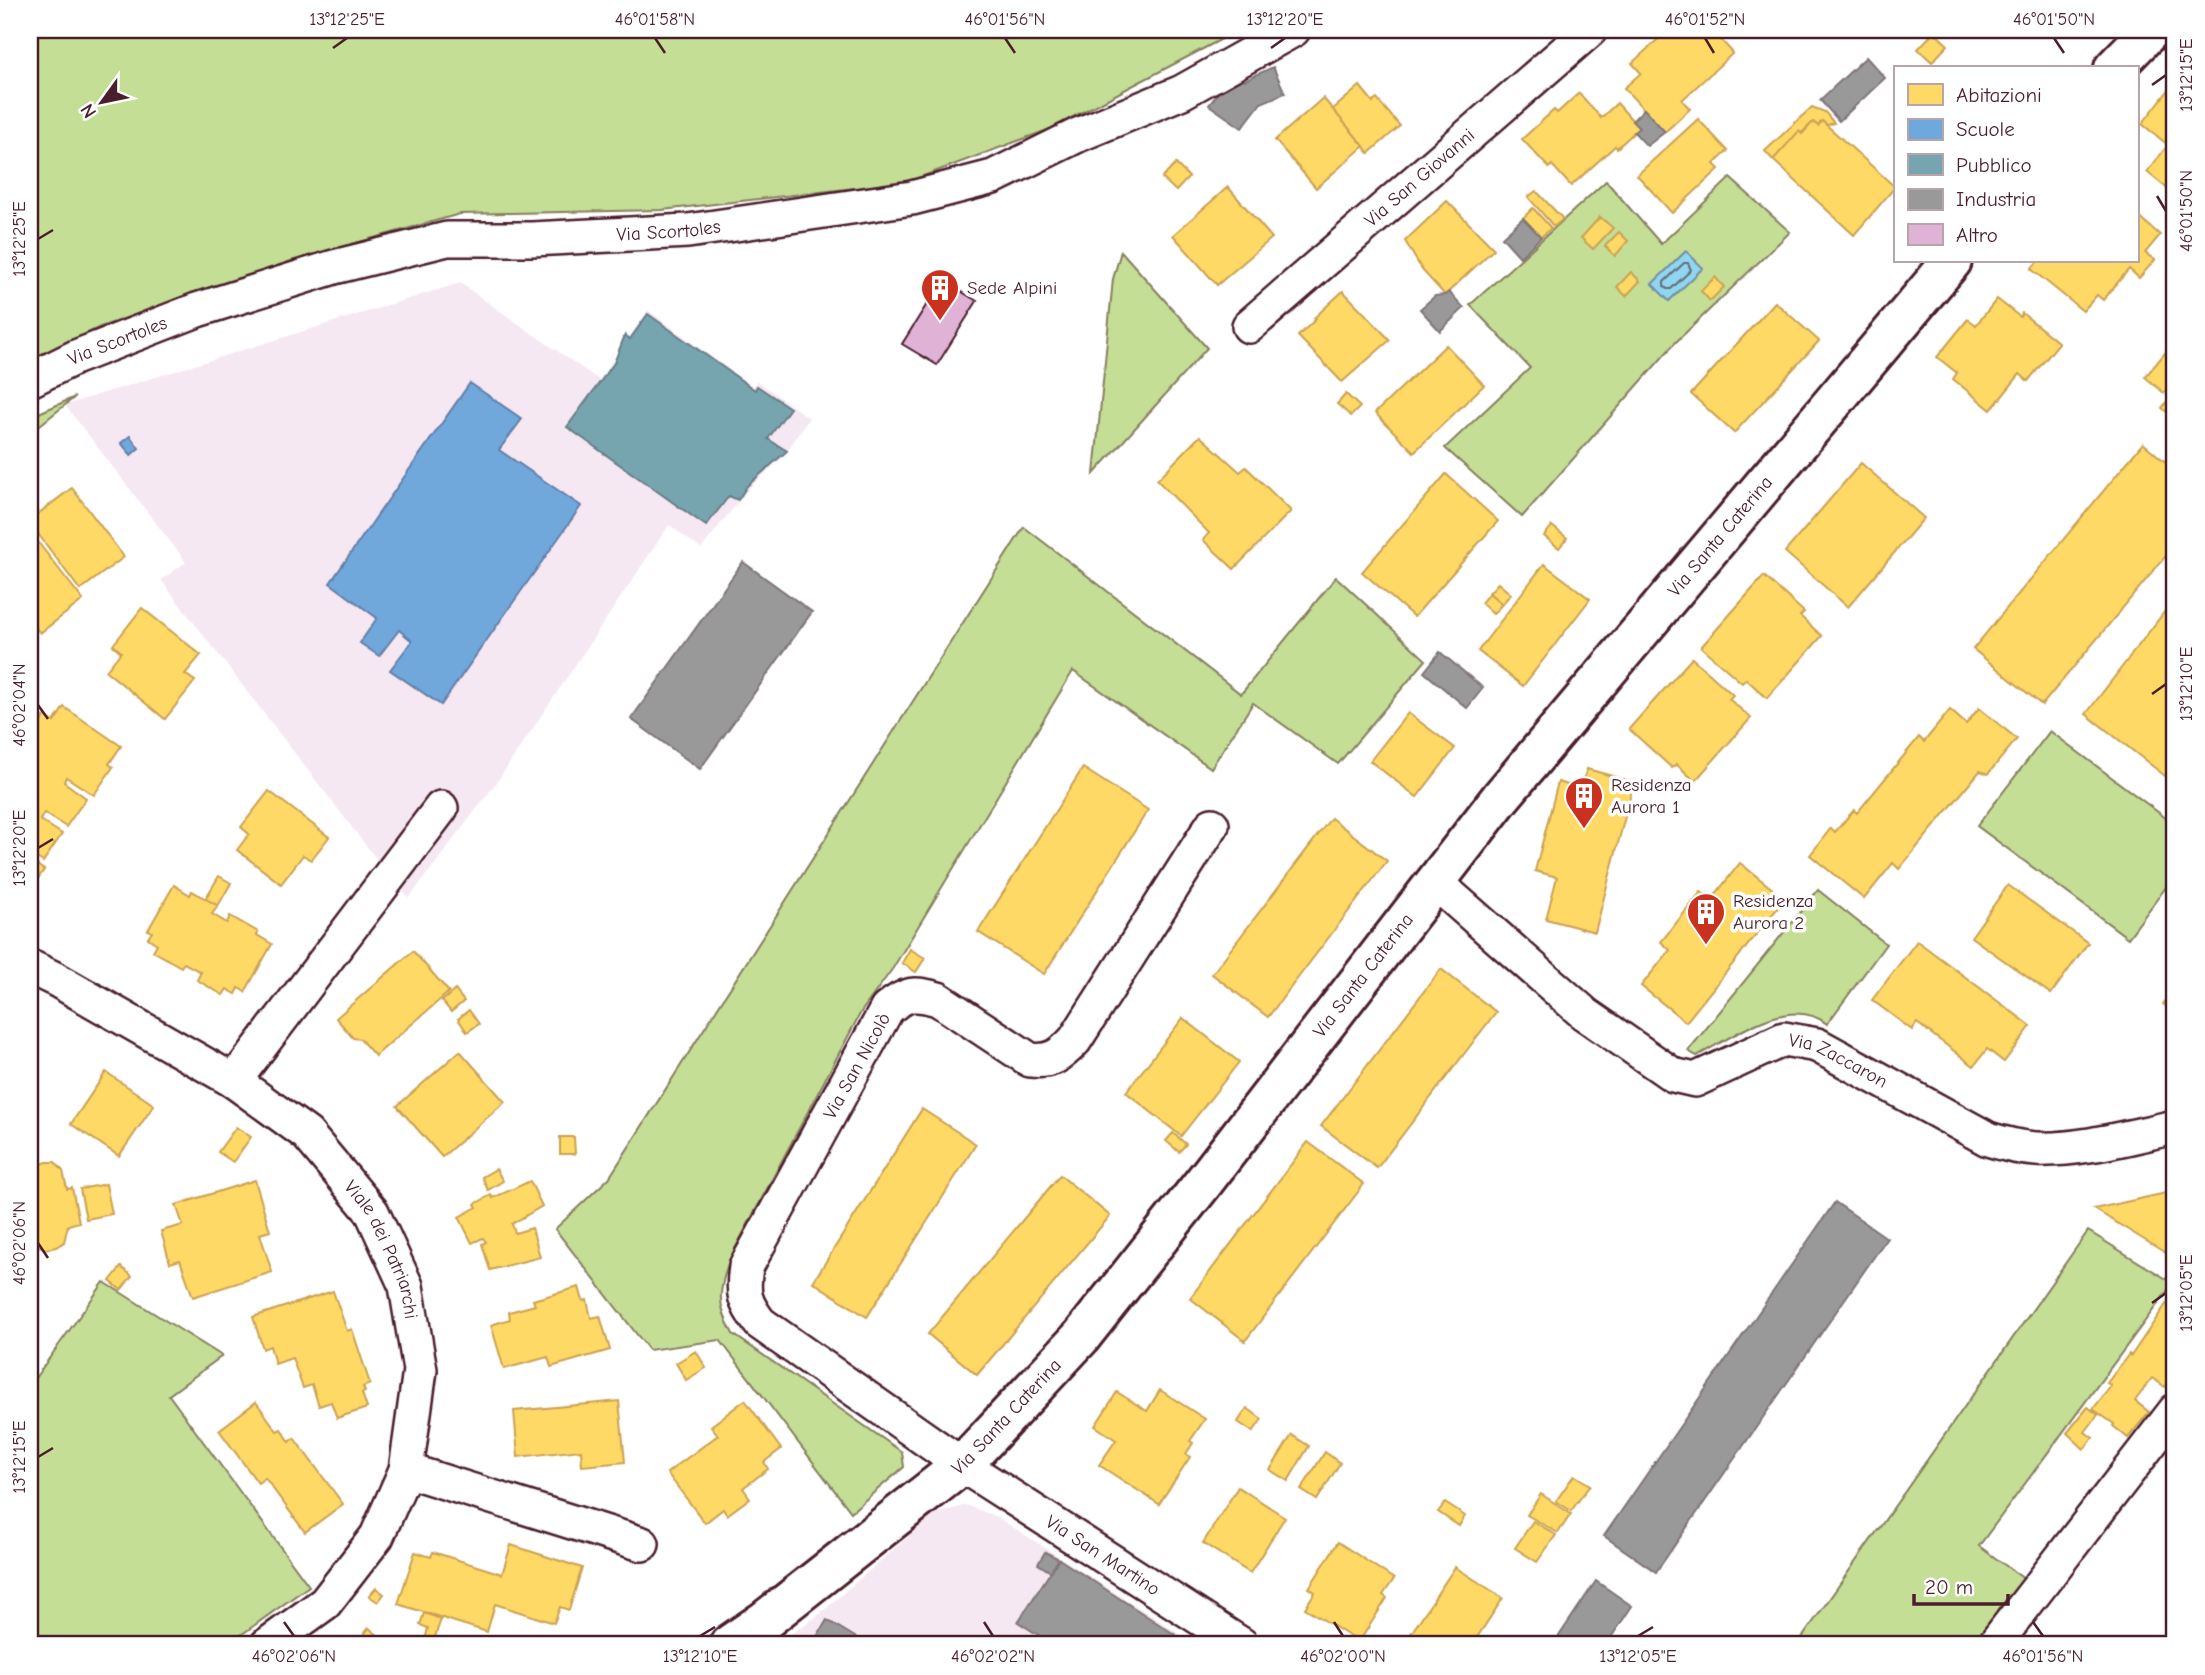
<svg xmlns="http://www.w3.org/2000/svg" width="2205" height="1675" viewBox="0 0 2205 1675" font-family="'Comic Neue',sans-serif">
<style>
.built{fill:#f6e8f2}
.green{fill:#c4de95;stroke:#877e60;stroke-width:2}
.water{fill:#8fd7f0;stroke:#738da1;stroke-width:2}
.homes{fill:#ffd966;stroke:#c9a154;stroke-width:2}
.schools{fill:#6fa8dc;stroke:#647fa7;stroke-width:2}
.public{fill:#76a5af;stroke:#697d87;stroke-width:2}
.industry{fill:#999;stroke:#817478;stroke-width:2}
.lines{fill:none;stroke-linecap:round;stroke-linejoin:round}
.shore{stroke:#66697a;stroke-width:2}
.building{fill:#e0b2d5;stroke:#4a1f2b;stroke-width:2}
.street-casing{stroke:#4a1f2b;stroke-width:38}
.secondary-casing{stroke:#4a1f2b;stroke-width:44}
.street{stroke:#fff;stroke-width:33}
.secondary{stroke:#fff;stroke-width:38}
.ticks{fill:none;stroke:#4a1f2b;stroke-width:2.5}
.labels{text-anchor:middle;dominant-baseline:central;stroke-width:7;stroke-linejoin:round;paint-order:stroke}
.street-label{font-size:19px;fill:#4a1f2b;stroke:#fff}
.poi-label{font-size:19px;fill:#4a1f2b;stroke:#fff;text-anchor:start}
.neatline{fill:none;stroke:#4a1f2b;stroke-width:2.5}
.ticks-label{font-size:18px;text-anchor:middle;fill:#4a1f2b}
</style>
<rect width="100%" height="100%" fill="#fff"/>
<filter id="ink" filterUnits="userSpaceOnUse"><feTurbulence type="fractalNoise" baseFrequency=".0143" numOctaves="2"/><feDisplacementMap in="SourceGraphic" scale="14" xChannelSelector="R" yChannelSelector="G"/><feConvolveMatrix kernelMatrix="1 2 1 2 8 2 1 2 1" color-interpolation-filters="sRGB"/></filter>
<g filter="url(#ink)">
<g class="built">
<polygon points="460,283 599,380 648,310 753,387 757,381 809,418 784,456 749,488 701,549 669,525 497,782 409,898 378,861 161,580 186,562 65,405"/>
<polygon points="966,1505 997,1517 1197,1645 774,1645 816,1617 933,1515"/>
</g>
<g class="green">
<polygon points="30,30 1239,30 1050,129 907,182 662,210 460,214 291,261 100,327 30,362"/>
<polygon points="1730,178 1790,232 1675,343 1522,517 1445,448 1530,368 1470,305 1606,181 1661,244"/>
<polygon points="1121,251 1207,348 1094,474 1113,279"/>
<polygon points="75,397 30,433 30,417"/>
<path d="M1024,527l217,167 95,-117 90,83 -88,104 -85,-61 -42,65 -138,-97 -180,297 -32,44 -132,248c-10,33 -13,43 4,74l169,118 2,15 -53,45 -131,-172 -71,10 -94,-121 54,-51z"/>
<polygon points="2050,731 2175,825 2175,875 2128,938 1977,826"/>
<path d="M1818,890l68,54 -59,80c-37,-31 -96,14 -130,32l-9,-5z"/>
<polygon points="2088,1231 2173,1283 1979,1546 2028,1582 1977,1645 1797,1645"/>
<polygon points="104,1282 222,1356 169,1395 309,1586 227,1645 30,1645 30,1385"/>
</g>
<polygon class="water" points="1686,251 1703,268 1669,301 1652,284"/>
<g class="homes">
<polygon points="1668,30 1712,30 1733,53 1682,100 1690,109 1665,132 1624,88 1641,73 1632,63"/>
<polygon points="1934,32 1948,45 1932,62 1918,49"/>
<polygon points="2174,83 2175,84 2175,195 2147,172 2168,145 2142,124"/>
<polygon points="1360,86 1373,102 1377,99 1400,126 1369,153 1332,110"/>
<polygon points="1579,93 1601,118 1617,103 1639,128 1617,148 1615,146 1571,186 1552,165 1549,168 1522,139 1554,110 1557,113"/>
<polygon points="1323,98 1364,146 1316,188 1275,140"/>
<polygon points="1812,107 1825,112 1834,123 1827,125 1822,121 1818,126 1813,122 1773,160 1765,151"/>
<polygon points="1698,119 1728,151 1714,164 1719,169 1672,213 1637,175"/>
<polygon points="1822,121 1895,187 1854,235 1773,160 1799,131 1802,134 1813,122 1818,126"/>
<polygon points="1176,164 1189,177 1176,191 1162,178"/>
<polygon points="1228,187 1272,238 1217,285 1173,235"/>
<polygon points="1536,191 1563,219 1554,227 1528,197"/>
<polygon points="1447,201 1494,249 1445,295 1422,270 1405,241"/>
<polygon points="1533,208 1551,228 1541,237 1523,218"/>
<polygon points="2137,215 2160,235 2145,253 2155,260 2139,278 2129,269 2103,300 2097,295 2083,311 2031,269 2038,261 2137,261"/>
<polygon points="1600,217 1613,228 1593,249 1581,238"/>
<polygon points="1619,232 1628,241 1615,256 1605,246"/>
<polygon points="1631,272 1640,281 1626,296 1617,287"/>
<polygon points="1715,277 1724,287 1710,301 1701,291"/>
<polygon points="1343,291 1390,340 1342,382 1298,336 1316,319 1314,318"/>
<polygon points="1997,299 2020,317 2022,313 2059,343 2028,381 2020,374 1991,410 1953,379 1957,373 1937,357 1968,319 1976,325"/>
<polygon points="1775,302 1819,341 1734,433 1691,394"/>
<polygon points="2175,341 2175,379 2164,393 2145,377"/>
<polygon points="1446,345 1484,385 1414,452 1375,413"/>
<polygon points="2175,393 2175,419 2162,408"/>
<polygon points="1346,394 1360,407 1351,416 1337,404"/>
<polygon points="1200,436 1240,472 1246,467 1291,511 1234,569 1203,540 1209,533 1157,480"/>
<polygon points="2143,443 2175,470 2175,545 2042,705 1973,649"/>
<polygon points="1861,463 1924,518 1848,607 1785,552"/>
<polygon points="1446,474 1498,521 1414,617 1362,572"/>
<polygon points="72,488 124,557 80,590 30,523 30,520"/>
<polygon points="1552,526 1567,538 1559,548 1544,536"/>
<polygon points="30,532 83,600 40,633 30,620"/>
<polygon points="1544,564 1590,599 1523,686 1478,651"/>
<polygon points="1764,576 1804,612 1800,616 1822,636 1767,698 1746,679 1742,683 1701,647"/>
<polygon points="1498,583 1511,594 1502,604 1489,593"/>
<polygon points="1489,593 1502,604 1493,614 1481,603"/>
<polygon points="2175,598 2175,781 2174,783 2086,714"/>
<polygon points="142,608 201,655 185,674 195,681 165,719 106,671 121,652 113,645"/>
<polygon points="1692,658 1733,695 1729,699 1751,718 1695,781 1676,764 1672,768 1629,729"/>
<polygon points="64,707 121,746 109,764 113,767 94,795 66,777 64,782 86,798 66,827 44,813 40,820 62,834 43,862 30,854 30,738 45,716 54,722"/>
<polygon points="1979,708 2017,739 1988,774 1980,771 1899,869 1893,863 1864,899 1810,855 1831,828 1835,832 1854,810 1857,813 1919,737 1924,742 1950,710 1966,724"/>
<polygon points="1408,713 1455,748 1417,797 1370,761"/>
<polygon points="1083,768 1148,810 1044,974 978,932"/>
<polygon points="1587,769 1634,782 1595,932 1546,919 1557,877 1535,871 1558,782 1582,789"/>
<polygon points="269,791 329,837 311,860 303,855 281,884 237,850 249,834 241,827"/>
<polygon points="1331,818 1387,861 1268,1017 1212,974"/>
<polygon points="30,860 44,870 30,890"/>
<polygon points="1740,863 1785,899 1686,1022 1641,986 1670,950 1661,942 1701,892 1711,900"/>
<polygon points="219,876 231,883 218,906 205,899"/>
<polygon points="174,885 190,895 192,891 218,906 212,914 227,923 230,916 258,932 257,935 272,944 245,992 239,988 236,994 227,989 223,995 197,980 201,972 184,963 181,967 153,951 157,944 148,938 152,932 148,930"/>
<polygon points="2008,885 2088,943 2051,994 1971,937"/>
<polygon points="1917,941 2031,1026 2004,1062 1987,1049 1974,1066 1917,1023 1912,1030 1872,1000"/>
<polygon points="910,949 925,958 916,972 902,963"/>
<polygon points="413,951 449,992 375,1056 360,1039 353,1038 336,1018"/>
<polygon points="1441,969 1496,1012 1377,1168 1321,1126"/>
<polygon points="2175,988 2175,1013 2163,1004"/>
<polygon points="455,990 464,1001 451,1012 442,1001"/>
<polygon points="469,1010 479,1024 467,1032 458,1019"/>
<polygon points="1183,1018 1239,1062 1181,1136 1126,1092"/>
<polygon points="460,1051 505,1102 442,1157 397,1106"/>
<polygon points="106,1072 154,1105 119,1156 71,1124"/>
<polygon points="922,1109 976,1144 867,1317 813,1282"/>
<polygon points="236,1127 251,1137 233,1162 218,1152"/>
<polygon points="1173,1133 1186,1144 1179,1152 1166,1141"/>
<polygon points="560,1137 574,1137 575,1154 560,1154"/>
<polygon points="1308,1142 1364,1184 1245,1341 1190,1298"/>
<polygon points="47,1162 55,1162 63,1171 67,1189 72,1188 79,1222 68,1225 64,1242 56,1247 46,1249 30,1242 30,1238 34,1232 30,1229 30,1170 34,1173 39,1165"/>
<polygon points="496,1169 503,1181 488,1190 482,1177"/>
<polygon points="1060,1175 1110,1216 977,1375 928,1334"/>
<polygon points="255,1180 270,1231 260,1234 272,1272 193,1297 180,1260 170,1263 161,1231 183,1225 176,1205"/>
<polygon points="530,1181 542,1206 512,1224 515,1233 532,1228 540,1257 490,1270 482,1244 486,1242 483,1238 472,1243 459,1217 477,1207 475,1204 491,1195 493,1198"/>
<polygon points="106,1184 112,1214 86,1219 80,1189"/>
<polygon points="2175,1191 2175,1246 2169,1255 2094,1209"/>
<polygon points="121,1267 132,1276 121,1290 110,1281"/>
<polygon points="579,1287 583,1301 587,1300 591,1318 600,1316 610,1350 551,1367 548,1357 504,1369 491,1325 510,1319 509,1312 535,1305 533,1300"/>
<polygon points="333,1291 347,1331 352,1329 370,1384 363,1387 365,1392 362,1393 367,1408 337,1418 331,1402 319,1406 312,1385 303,1388 292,1358 275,1364 270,1346 263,1349 253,1317"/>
<polygon points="2175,1291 2175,1374 2165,1387 2152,1378 2135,1401 2149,1412 2128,1438 2113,1426 2114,1424 2093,1409 2111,1386 2107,1383 2129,1354 2131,1356"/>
<polygon points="696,1351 706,1368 686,1380 676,1363"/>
<polygon points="1160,1390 1205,1419 1190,1441 1193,1443 1186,1454 1190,1457 1159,1504 1099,1465 1116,1440 1095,1426 1117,1392 1147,1411"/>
<polygon points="745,1400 781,1449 764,1462 768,1469 743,1488 750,1498 727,1515 723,1509 705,1523 667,1473 718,1435 711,1426"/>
<polygon points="619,1401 625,1462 582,1466 581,1450 518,1457 514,1411"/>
<polygon points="256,1402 277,1431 281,1429 290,1442 294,1438 343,1504 305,1532 265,1478 258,1483 219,1430"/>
<polygon points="2088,1407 2098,1415 2085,1432 2093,1438 2084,1449 2067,1433"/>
<polygon points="1247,1408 1262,1419 1253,1432 1238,1422"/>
<polygon points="1292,1435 1309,1446 1288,1481 1270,1470"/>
<polygon points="1325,1452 1340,1463 1317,1500 1301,1490"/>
<polygon points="1574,1475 1590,1485 1571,1511 1556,1501"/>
<polygon points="1238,1487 1285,1517 1250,1573 1203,1543"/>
<polygon points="1541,1494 1571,1514 1558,1533 1527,1515"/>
<polygon points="1445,1503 1465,1516 1459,1526 1438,1512"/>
<polygon points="1533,1521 1556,1535 1537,1562 1515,1548"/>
<polygon points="1338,1542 1394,1579 1383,1595 1387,1598 1359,1642 1305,1608 1315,1592 1309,1588"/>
<polygon points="511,1545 582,1568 569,1610 560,1607 554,1623 495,1604 487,1632 398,1604 415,1552 431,1557 433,1552 502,1574"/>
<polygon points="1455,1567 1503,1598 1472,1645 1406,1645 1404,1644"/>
<polygon points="376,1588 384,1594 378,1602 369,1596"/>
<polygon points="424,1613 441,1619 433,1643 425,1640 428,1628 420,1625"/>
<polygon points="369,1628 390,1645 355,1645"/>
</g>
<g class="schools">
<polygon points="470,383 522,419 499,450 581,506 441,705 390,670 412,641 399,630 379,656 360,643 377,618 330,583"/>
<polygon points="130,436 139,448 131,455 121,443"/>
</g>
<polygon class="public" points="648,314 755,390 757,386 790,408 768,439 787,451 747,486 738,500 729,496 706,526 567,427 614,363 625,335 630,339"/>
<g class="industry">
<polygon points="1866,57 1885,78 1839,121 1820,100"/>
<polygon points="1273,67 1285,93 1261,103 1242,128 1209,105 1233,73 1245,80"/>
<polygon points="1644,109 1665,132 1647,146 1634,132 1639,128 1632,121"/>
<polygon points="1523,218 1541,237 1520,257 1502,237"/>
<polygon points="1449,292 1464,308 1440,331 1420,309 1435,296 1445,295"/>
<polygon points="743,562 812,612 700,769 631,719"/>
<polygon points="1440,652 1483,688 1467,708 1424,672"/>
<polygon points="1835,1202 1887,1238 1656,1572 1604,1536"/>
<polygon points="1045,1552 1059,1559 1051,1572 1038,1564"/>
<polygon points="1059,1559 1191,1645 1054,1645 1018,1622"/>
<polygon points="1596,1581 1632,1606 1606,1645 1553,1645"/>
<polygon points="827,1620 868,1645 812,1645"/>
</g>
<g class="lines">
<polygon class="shore" points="1684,263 1688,263 1691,270 1671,289 1667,289 1664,286 1664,282"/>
</g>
<polygon class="building" points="942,280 977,301 937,365 902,344"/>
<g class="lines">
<defs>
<g id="street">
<path id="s1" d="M1249,326l341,-296"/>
<path id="s2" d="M30,380l46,-23 121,-47 137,-43 113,-28h85l156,-8 224,-33 81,-21 85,-42 104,-43 111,-62"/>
<path id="s3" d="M1212,825l-137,215c-14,15 -24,23 -45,20l-92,-61c-24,-7 -32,-6 -51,10l-141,258c-4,26 -2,35 14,56l202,142 280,180"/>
<path id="s4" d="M1435,882l150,132 88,61 22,5 89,-41 33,6 171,94c16,5 32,9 48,10 44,2 96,-13 139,-22"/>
<path id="s5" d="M30,967l25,12 179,102 73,53 65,78 34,74 14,84 -14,100 -29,66 -52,67 -58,42"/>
<polyline points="234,1081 441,808"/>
<polyline points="406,1470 642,1544"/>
<polyline points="1994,1645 2175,1411"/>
</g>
<g id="secondary">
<polyline points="2114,68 2151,30"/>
<path id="s6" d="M729,1645l35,-24 198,-156 119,-128 122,-154 298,-386 451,-536"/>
</g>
</defs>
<use href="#street" class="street-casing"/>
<use href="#secondary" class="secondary-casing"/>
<use href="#street" class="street"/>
<use href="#secondary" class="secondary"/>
</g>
</g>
<path class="ticks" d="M655,38l10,15M1005,38l10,15M1705,38l9,15M2054,38l10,15M333,48l14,-10M1271,48l14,-10M2152,85l14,-10M2157,196l9,15M38,239l15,-9M2152,694l14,-10M38,705l10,14M38,848l15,-9M38,1243l10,15M2152,1303l14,-10M38,1457l15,-9M284,1622l10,14M984,1622l9,14M1334,1622l9,14M2033,1622l10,14M700,1636l15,-9M1638,1636l15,-9"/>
<defs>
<symbol id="building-pin" viewBox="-11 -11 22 30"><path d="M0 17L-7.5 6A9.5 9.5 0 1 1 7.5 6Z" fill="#c8321e" stroke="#fff"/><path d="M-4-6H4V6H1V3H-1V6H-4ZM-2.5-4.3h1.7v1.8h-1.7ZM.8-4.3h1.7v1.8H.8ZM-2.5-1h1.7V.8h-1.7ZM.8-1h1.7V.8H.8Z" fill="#fff"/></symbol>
</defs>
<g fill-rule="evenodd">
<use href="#building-pin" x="918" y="266" width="44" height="60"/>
<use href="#building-pin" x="1562" y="774" width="44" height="60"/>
<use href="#building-pin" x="1684" y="890" width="44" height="60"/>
</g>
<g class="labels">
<g class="street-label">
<text stroke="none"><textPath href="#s1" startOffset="226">Via San Giovanni</textPath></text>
<text stroke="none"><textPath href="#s2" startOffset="663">Via Scortoles</textPath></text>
<text stroke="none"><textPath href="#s2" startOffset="96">Via Scortoles</textPath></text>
<text stroke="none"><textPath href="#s6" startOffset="1494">Via Santa Caterina</textPath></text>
<text stroke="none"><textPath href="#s6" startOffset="928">Via Santa Caterina</textPath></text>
<text stroke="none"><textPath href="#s4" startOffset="486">Via Zaccaron</textPath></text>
<text transform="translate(857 1066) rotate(-61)">Via San Nicolò</text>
<text stroke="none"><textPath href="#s5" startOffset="464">Viale dei Patriarchi</textPath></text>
<text stroke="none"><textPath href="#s6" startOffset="360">Via Santa Caterina</textPath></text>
<text stroke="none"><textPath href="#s3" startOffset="1241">Via San Martino</textPath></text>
</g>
<g class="poi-label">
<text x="967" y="288">Sede Alpini</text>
<text x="1611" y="785">Residenza<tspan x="1611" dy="22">Aurora 1</tspan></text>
<text x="1733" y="901">Residenza<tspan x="1733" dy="22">Aurora 2</tspan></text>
</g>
</g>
<rect width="2205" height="1675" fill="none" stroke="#fff" stroke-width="77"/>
<rect x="1894" y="66" width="245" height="196" fill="#ffffff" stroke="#b7a5aa" stroke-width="2"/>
<rect x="1908" y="84" width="35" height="21" fill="#ffd966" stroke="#b7a5aa" stroke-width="2"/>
<text x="1956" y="102" font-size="21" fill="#4a1f2b">Abitazioni</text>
<rect x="1908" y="119" width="35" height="21" fill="#6fa8dc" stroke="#b7a5aa" stroke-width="2"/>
<text x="1956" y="136" font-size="21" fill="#4a1f2b">Scuole</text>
<rect x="1908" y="154" width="35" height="21" fill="#76a5af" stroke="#b7a5aa" stroke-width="2"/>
<text x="1956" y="172" font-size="21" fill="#4a1f2b">Pubblico</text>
<rect x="1908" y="189" width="35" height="21" fill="#999999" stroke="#b7a5aa" stroke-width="2"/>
<text x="1956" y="206" font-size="21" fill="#4a1f2b">Industria</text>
<rect x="1908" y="224" width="35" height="21" fill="#e0b2d5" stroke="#b7a5aa" stroke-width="2"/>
<text x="1956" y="242" font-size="21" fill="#4a1f2b">Altro</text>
<g transform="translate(102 102) rotate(237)" stroke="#ffffff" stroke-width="5" paint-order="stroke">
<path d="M0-5L12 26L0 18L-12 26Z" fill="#4a1f2b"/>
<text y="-10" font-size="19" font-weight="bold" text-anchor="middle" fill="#4a1f2b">N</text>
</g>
<path d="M1914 1594v10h94v-10" fill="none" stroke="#4a1f2b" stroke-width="3.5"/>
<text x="1925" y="1594" font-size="21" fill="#4a1f2b" stroke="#ffffff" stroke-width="5" paint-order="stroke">20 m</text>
<rect x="38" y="38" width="2128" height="1598" class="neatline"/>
<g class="ticks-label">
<text x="347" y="25">13°12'25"E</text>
<text x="655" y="25">46°01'58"N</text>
<text x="1005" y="25">46°01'56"N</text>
<text x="1285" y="25">13°12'20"E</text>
<text x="1705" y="25">46°01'52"N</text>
<text x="2054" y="25">46°01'50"N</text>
<text transform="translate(2186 75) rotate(-90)" y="6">13°12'15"E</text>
<text transform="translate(2186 211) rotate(-90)" y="6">46°01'50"N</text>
<text transform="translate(19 239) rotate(-90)" y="6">13°12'25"E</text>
<text transform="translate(2186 684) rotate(-90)" y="6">13°12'10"E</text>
<text transform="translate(19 705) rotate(-90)" y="6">46°02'04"N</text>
<text transform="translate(19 848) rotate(-90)" y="6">13°12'20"E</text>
<text transform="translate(19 1243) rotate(-90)" y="6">46°02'06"N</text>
<text transform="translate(2186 1293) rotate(-90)" y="6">13°12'05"E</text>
<text transform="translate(19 1457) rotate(-90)" y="6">13°12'15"E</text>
<text x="294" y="1662">46°02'06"N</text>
<text x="700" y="1662">13°12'10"E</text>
<text x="993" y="1662">46°02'02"N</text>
<text x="1343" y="1662">46°02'00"N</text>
<text x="1638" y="1662">13°12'05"E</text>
<text x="2043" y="1662">46°01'56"N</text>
</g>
</svg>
